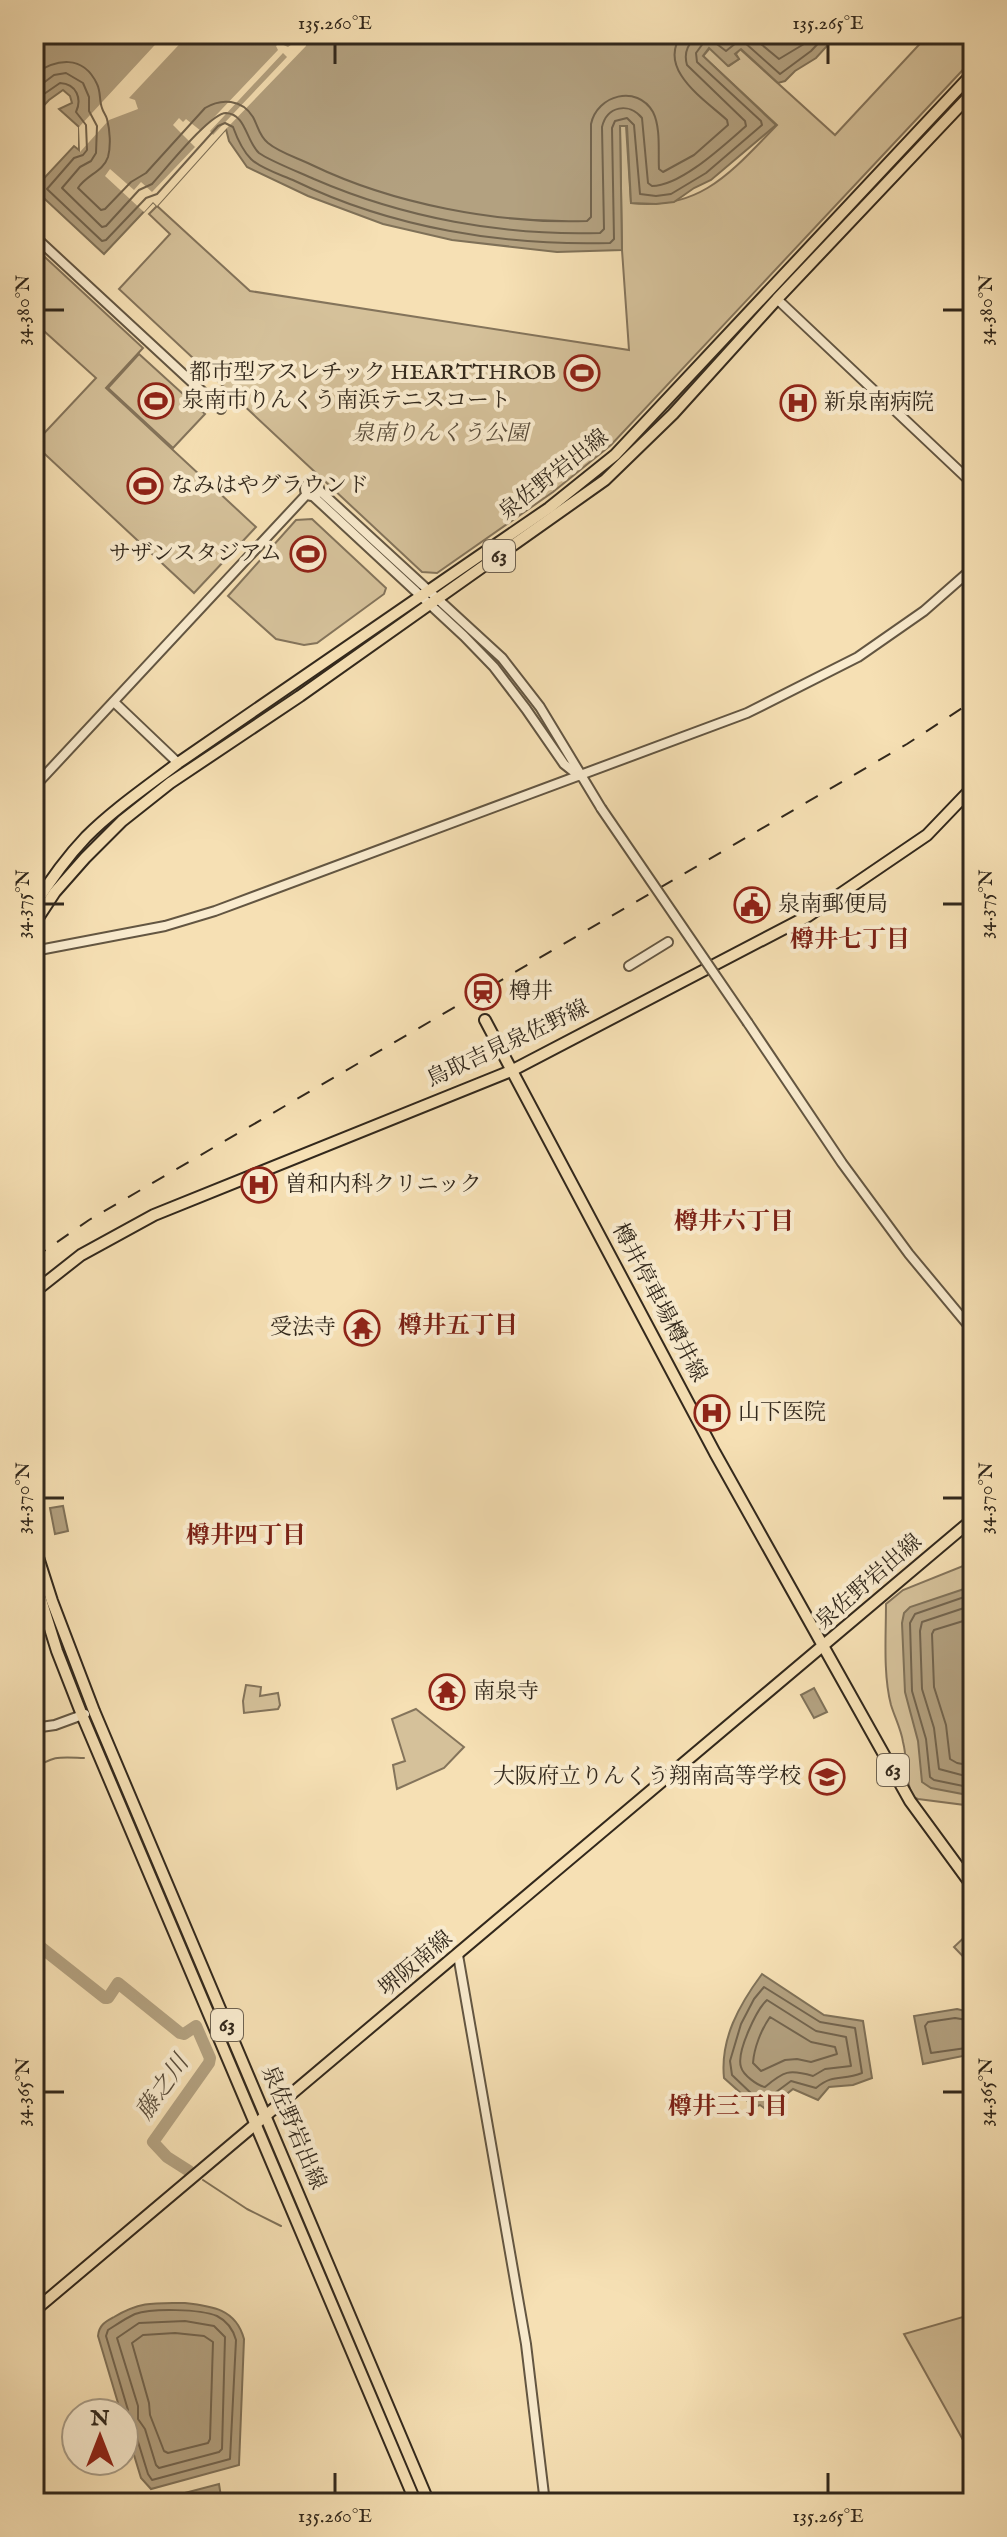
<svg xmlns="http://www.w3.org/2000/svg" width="1007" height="2537" viewBox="0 0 1007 2537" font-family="'IM FELL English','Noto Serif JP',serif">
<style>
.green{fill:#d5c19a;stroke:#84745b;stroke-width:2}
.water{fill:#b3a180;stroke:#7f7158;stroke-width:2}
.pier{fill:#f6e0b4;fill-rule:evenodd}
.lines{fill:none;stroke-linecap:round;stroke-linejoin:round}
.shore{stroke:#72644e;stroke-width:2}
.stream{stroke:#7f7158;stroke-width:2}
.river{stroke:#b3a180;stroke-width:12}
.minor-casing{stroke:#635642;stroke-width:12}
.major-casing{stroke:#32281c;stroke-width:14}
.minor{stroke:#f9ebce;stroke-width:8}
.major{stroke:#f6e0b4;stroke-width:10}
.rail{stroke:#32281c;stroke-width:2;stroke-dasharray:14 14;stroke-linecap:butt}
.minor-bridge-casing{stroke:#635642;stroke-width:12;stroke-linecap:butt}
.minor-bridge{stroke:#f9ebce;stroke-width:8}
.ticks{fill:none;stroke:#32281c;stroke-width:3}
.labels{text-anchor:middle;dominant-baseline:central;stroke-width:8;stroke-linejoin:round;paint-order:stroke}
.shield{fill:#f9ebce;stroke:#6e6251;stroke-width:2}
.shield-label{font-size:20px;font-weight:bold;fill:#32281c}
.poi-label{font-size:22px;fill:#32281c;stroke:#f9ebce;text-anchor:start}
.park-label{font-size:22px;font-style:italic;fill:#5b4e3c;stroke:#f9ebce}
.street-label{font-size:22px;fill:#32281c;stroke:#f9ebce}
.neighbourhood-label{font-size:24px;font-weight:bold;fill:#7a1f14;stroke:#f9ebce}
.water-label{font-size:24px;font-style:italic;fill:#594c3a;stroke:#f9ebce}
.neatline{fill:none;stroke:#32281c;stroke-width:3}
.ticks-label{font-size:20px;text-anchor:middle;fill:#32281c}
</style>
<rect width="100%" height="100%" fill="#f6e0b4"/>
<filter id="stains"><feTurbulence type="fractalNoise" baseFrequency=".0025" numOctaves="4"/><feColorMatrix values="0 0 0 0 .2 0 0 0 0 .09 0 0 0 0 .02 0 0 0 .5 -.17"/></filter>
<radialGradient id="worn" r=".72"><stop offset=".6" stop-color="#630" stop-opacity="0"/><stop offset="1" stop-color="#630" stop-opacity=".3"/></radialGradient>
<g class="green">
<path d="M929,34h44v25l-362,386 -58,47 -116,81 -15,-1 -303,-283 51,-55 -21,-20 8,-8 93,85 379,59 -7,-100 -2,-124h6l5,77c70,8 101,-32 146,-78l-74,-69 7,-8 19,18 10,-7 -3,-5 4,-5 95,86z"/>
<polygon points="34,247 143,348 106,388 256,527 194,593 34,444 96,378 34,322"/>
<polygon points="139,354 205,414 173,448 108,388"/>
<polygon points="312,519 386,588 384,594 317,643 304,645 276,639 228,596 296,520"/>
<path d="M973,1562v244l-55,-7 -5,-2c-9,-19 -5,-36 -10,-55 -2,-13 -8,-24 -12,-37 -8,-30 -5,-70 -5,-101l17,-14z"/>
<polygon points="246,1685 261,1687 260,1696 278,1693 280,1705 278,1709 244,1713 243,1701"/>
<polygon points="416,1709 464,1747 444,1768 397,1789 393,1765 405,1761 392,1719"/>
<polygon points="973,1929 973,1967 954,1947"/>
<polygon points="973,2314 973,2458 904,2334"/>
</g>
<g class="water">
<polygon points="34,34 838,34 816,58 795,71 785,81 778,83 741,49 735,54 739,59 728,66 709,48 703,56 776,125 711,180 694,188 674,202 656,204 631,203 627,126 620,126 622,250 557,252 452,240 383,224 308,196 247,167 229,141 226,129 157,206 153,202 104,254 34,189 74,146 79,150 79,127 59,109 72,103 70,96 63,90 49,100 34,116"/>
<polygon points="63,1506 68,1531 55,1534 50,1508"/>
<polygon points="973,1586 973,1796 931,1788 922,1782 918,1741 905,1692 902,1623 904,1613 910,1607"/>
<polygon points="814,1688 827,1712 814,1718 801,1695"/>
<path d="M762,1974l62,41 39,6 9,57 -19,7 -24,2 -11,13 -25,-11 -26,21 -7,-5 -8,3 -8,-12 -20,-18c-4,-39 15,-73 38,-104z"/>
<polygon points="957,2009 973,2013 973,2054 923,2064 914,2016"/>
<path d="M185,2303c27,3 51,6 59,36l-5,126 -88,24 -10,-11 -17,-56v-9h-3l-23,-77c1,-11 7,-14 16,-19 27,-16 41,-14 71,-14z"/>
<polygon points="219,2484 222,2503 154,2503 154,2501"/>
</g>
<g class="pier">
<polygon points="165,34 189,34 129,98 135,100 138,109 109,120 80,152 79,127"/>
<path d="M303,36l4,3 -1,7 -80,83 -69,77 -4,-4 -9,10 -39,-36 5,-7 24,21 7,-8 11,10 43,-45 -22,-22 6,-7 4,4 3,-3 15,12 77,-81 -2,-4 3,-3 9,4zM283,53l4,4 -74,78 -3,-4z"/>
</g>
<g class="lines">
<g class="shore">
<polyline points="749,34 779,59 804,44 813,34"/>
<path d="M34,74c22,-15 49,-20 63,10 4,8 2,16 5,24 1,4 4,7 5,11 3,11 4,27 1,38 -5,15 -22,18 -30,31l23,22 4,-1 26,-27 15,-9 59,-65c16,-10 37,-9 48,9 5,9 6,19 15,26 12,10 30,15 44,22 81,39 186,59 275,56l4,-4v-93c6,-29 46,-40 62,-12 8,16 5,40 6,57l4,3 31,-17 34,-30 -1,-5c-23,-21 -71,-51 -45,-86"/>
<path d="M34,90l20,-15 12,-2 17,10 6,14v14l8,15 -1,27 -5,8 -11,6 -18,21 40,39 4,-1 33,-36 13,-6c13,-14 58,-71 74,-71 20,1 20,28 33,40 11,8 42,20 55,26 90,39 189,57 286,54l4,-4 -2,-102c5,-21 27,-25 40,-9l6,65 4,3c29,0 72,-41 94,-60l-1,-5 -58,-56c-4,-14 2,-22 12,-31"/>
<path d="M34,104l10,-10 16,-11c17,1 22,16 16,29l10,13 1,25 -4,5 -9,3 -27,31 55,52 4,-1 40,-42 11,-4 61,-68 7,-3 8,4c4,11 9,23 18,32 10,10 31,16 44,22 97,47 208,65 315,62l4,-4 -2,-111 3,-7 12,-3 7,7 6,69 16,2 15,-2 35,-21 56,-48 -1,-4 -64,-59 -1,-9 8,-11 9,-1 13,10 10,-8 8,-1 36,32 31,-23 16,-17"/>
<polyline points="973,1594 915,1614 910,1623 912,1691 926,1739 930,1777 934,1780 973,1788"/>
<polyline points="973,1605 922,1622 920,1631 922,1689 934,1728 939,1769 973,1778"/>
<polyline points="973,1618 934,1630 932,1634 934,1687 946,1725 950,1759 957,1763 973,1766"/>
<path d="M764,1987l56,35 35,6 7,45c-20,8 -28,0 -46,15l-25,-7 -23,17 -14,-2 -22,-21 -2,-14 11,-37 13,-25z"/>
<path d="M767,2000l49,31 30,6 5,29 -26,3 -12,7c-24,-7 -29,-5 -48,11 -7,-1 -22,-12 -24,-20 -5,-15 16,-58 26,-67z"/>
<path d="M770,2017l41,25 24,5 2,7 -26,8 -14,-3 -12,1 -24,11 -8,-8c1,-15 8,-33 17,-46z"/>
<polyline points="973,2021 955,2018 928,2022 925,2026 931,2053 973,2047"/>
<polygon points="185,2321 214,2326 225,2337 222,2449 219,2452 159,2468 156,2465 145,2429 138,2419 138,2406 117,2338 139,2323"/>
<polygon points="175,2333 204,2336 213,2342 210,2439 208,2443 168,2453 164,2451 150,2415 149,2403 132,2343 143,2335"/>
<path d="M124,2419l4,-9 -22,-74 2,-6c8,-5 18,-12 27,-16 17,-6 65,-5 82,2 10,5 16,13 19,24l-6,119 -78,21 -4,-6 -13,-42 -11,-8"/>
</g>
<g class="stream">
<path d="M34,1769c20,-14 26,-12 50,-11"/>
<polyline points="203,2180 247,2209 281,2226"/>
</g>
<polyline class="river" points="38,1945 105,1998 108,1998 118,1983 180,2033 184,2034 196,2026 210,2058 209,2063 153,2142 167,2157 189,2171"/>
<defs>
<g id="minor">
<polyline points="34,236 221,409"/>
<polyline points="777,299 973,484"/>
<circle cx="312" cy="489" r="7"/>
<polyline points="319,490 502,658 540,707 601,808"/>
<polyline points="313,496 464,636 494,667 526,709 564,764 579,776"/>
<polyline points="114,702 178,763"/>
<polyline points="34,787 307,494"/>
<polyline points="34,951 165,926 215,911 747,713 858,657 924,611 973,568"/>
<polyline points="629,966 668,942"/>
<polyline points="748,1023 842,1163 909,1254 973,1331"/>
<polyline points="34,1728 55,1725 85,1714"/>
<polyline points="458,1955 526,2344 545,2503"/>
</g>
<g id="major">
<path d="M34,906c15,-24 32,-48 52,-69 28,-28 62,-51 92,-74l371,-255 66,-53 358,-382"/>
<polyline points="34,924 55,892 85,858 122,821 170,783 300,696 605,480 673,414 777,299 973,92"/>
<polyline points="485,1020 715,1453 910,1801 973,1887"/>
<polyline points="34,1292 81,1255 154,1215 511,1071 808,916 927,835 973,787"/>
<polyline points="34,1545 52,1601 94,1711 429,2503"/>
<polyline points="34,1577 57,1651 82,1715 416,2503"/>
<polyline points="34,2311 973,1519"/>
</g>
</defs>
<use href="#minor" class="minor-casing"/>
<use href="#major" class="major-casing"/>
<use href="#minor" class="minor"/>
<use href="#major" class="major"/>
<polyline class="rail" points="34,1258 89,1220 907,744 973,701"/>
<defs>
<polyline id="minor-bridge" points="601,808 748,1023"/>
</defs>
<use href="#minor-bridge" class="minor-bridge-casing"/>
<use href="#minor-bridge" class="minor-bridge"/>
</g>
<path class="ticks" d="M335,44v20M828,44v20M44,310h20M943,310h20M44,904h20M943,904h20M44,1498h20M943,1498h20M44,2092h20M943,2092h20M335,2473v20M828,2473v20"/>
<defs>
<symbol id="stadium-ring" viewBox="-11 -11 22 22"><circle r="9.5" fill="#f9ebce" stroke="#8f2418" stroke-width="1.5"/><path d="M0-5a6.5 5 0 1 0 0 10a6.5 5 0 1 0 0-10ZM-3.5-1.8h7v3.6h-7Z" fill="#8f2418"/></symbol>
<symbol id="hospital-ring" viewBox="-11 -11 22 22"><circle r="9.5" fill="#f9ebce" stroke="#8f2418" stroke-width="1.5"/><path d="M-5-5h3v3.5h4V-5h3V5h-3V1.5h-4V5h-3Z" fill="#8f2418"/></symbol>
<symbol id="civic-ring" viewBox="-11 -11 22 22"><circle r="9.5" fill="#f9ebce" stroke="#8f2418" stroke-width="1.5"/><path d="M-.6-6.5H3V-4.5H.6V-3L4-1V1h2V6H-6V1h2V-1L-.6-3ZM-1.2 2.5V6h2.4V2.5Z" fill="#8f2418"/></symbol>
<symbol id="station-ring" viewBox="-11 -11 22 22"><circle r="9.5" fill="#f9ebce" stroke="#8f2418" stroke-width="1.5"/><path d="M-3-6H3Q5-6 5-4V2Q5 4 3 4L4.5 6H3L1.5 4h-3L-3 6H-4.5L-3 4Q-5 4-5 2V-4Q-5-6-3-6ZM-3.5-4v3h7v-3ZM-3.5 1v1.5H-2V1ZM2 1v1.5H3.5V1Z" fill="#8f2418"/></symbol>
<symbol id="temple-ring" viewBox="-11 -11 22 22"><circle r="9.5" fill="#f9ebce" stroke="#8f2418" stroke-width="1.5"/><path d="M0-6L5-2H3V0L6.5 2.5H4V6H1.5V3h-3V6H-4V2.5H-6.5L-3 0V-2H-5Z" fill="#8f2418"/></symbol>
<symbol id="school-ring" viewBox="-11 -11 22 22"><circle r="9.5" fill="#f9ebce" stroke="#8f2418" stroke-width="1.5"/><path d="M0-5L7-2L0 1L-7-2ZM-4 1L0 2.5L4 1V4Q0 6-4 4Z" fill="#8f2418"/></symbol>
</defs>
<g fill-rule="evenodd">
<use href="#stadium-ring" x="562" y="353" width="40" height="40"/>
<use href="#stadium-ring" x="136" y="381" width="40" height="40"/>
<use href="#hospital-ring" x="778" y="383" width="40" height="40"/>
<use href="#stadium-ring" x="125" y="466" width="40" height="40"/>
<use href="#stadium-ring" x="288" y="534" width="40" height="40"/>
<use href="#civic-ring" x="732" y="885" width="40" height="40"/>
<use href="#station-ring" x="463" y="972" width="40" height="40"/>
<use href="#hospital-ring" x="239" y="1165" width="40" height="40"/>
<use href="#temple-ring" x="342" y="1308" width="40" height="40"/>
<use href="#hospital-ring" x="692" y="1393" width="40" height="40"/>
<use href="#temple-ring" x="427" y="1672" width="40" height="40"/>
<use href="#school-ring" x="807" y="1757" width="40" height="40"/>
</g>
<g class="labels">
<g class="shield">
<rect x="483" y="540" width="32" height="32" rx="6"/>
<rect x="877" y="1754" width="32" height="32" rx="6"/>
<rect x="211" y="2009" width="32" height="32" rx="6"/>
</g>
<g class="shield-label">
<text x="499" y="556">63</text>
<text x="893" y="1770">63</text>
<text x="227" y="2025">63</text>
</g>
<g class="poi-label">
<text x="556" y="373" text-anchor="end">都市型アスレチック HEARTTHROB</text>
<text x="182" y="401">泉南市りんくう南浜テニスコート</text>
<text x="824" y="403">新泉南病院</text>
<text x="171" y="486">なみはやグラウンド</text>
<text x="282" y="554" text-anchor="end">サザンスタジアム</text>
<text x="778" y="905">泉南郵便局</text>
<text x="509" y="992">樽井</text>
<text x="285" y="1185">曽和内科クリニック</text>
<text x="336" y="1328" text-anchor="end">受法寺</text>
<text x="738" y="1413">山下医院</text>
<text x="473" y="1692">南泉寺</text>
<text x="801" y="1777" text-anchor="end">大阪府立りんくう翔南高等学校</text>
</g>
<g class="park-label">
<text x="440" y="434">泉南りんくう公園</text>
</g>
<g class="street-label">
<text transform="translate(554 475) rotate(-38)">泉佐野岩出線</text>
<text transform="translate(508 1044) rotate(-25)">鳥取吉見泉佐野線</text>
<text transform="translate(659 1303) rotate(62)">樽井停車場樽井線</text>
<text transform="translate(869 1582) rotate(-41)">泉佐野岩出線</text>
<text transform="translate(416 1964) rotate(-40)">堺阪南線</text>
<text transform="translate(293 2128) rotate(67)">泉佐野岩出線</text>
</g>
<g class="neighbourhood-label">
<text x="850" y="940">樽井七丁目</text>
<text x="734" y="1222">樽井六丁目</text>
<text x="458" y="1326">樽井五丁目</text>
<text x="246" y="1536">樽井四丁目</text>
<text x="728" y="2107">樽井三丁目</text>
</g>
<g class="water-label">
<text transform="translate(163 2088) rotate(-55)">藤之川</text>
</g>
</g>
<rect width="1007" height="2537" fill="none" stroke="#f6e0b4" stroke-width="88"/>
<g transform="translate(100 2437)"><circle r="38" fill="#f9ebce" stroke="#a99d87" stroke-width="2"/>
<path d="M0-6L14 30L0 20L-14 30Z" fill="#8f2418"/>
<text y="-12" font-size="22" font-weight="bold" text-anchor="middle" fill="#32281c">N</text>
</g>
<rect x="44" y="44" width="919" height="2449" class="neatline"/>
<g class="ticks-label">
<text x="335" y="29">135.260°E</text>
<text x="828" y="29">135.265°E</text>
<text transform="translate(22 310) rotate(-90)" y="7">34.380°N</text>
<text transform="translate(985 310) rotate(-90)" y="7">34.380°N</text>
<text transform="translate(22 904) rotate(-90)" y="7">34.375°N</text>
<text transform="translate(985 904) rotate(-90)" y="7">34.375°N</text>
<text transform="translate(22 1498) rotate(-90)" y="7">34.370°N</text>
<text transform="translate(985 1498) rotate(-90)" y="7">34.370°N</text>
<text transform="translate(22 2092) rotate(-90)" y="7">34.365°N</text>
<text transform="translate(985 2092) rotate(-90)" y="7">34.365°N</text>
<text x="335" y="2522">135.260°E</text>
<text x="828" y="2522">135.265°E</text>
</g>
<rect width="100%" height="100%" filter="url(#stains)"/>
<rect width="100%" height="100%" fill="url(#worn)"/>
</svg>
